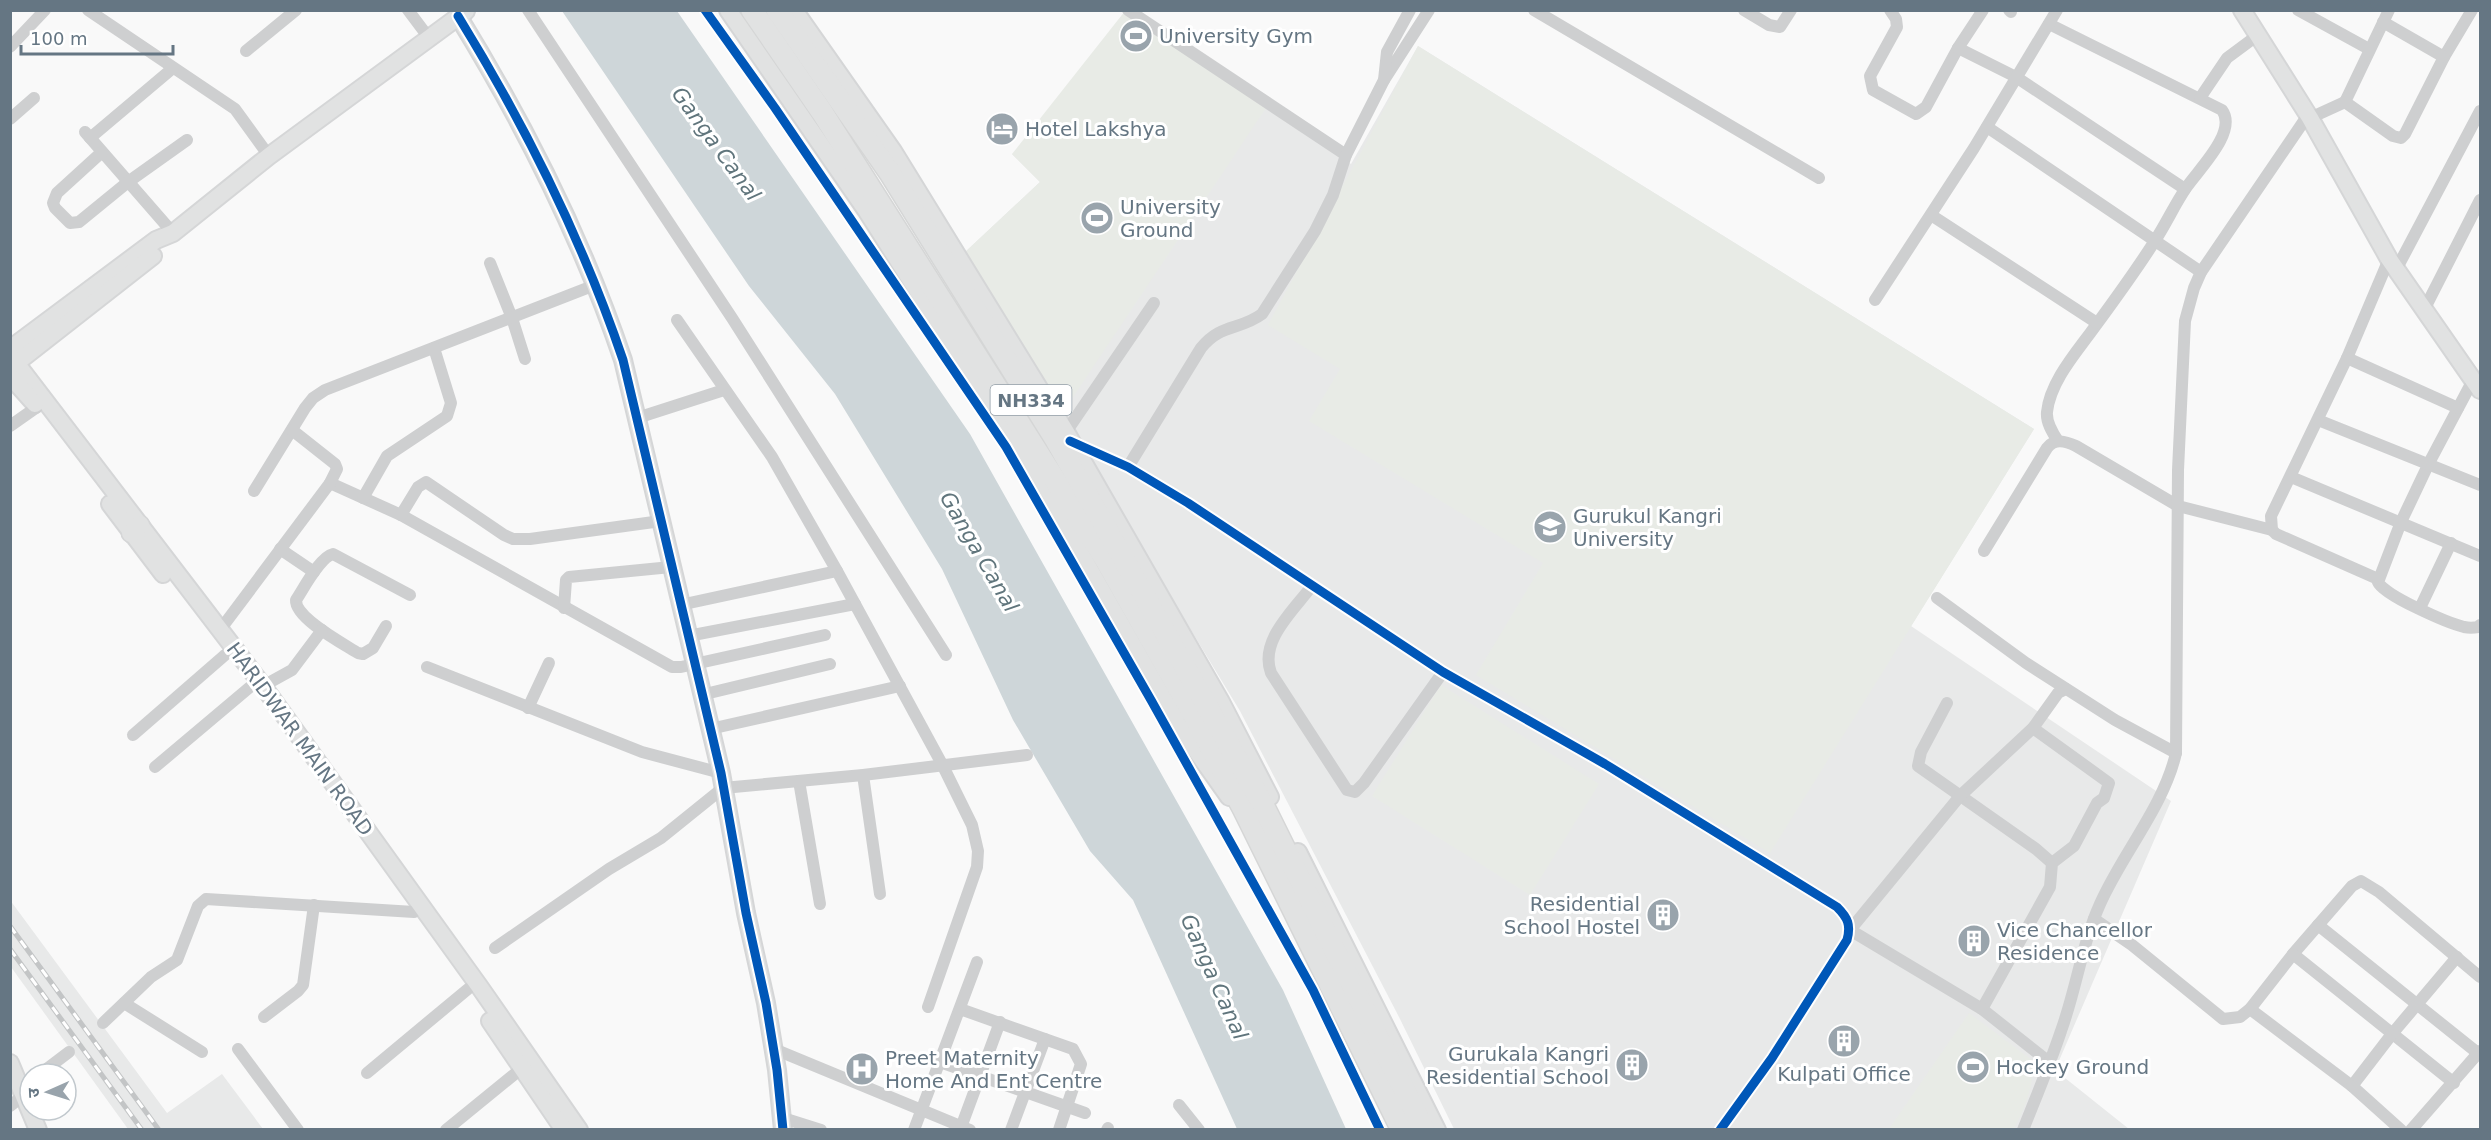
<svg xmlns="http://www.w3.org/2000/svg" width="2491" height="1140" viewBox="0 0 2491 1140" font-family="'DejaVu Sans','Noto Sans Devanagari',sans-serif">
<style>
.built{fill:#e8e9e9}
.green{fill:#e8ebe6}
.water{fill:#ced6d9}
.lines{fill:none;stroke-linecap:round;stroke-linejoin:round}
.secondary-casing{stroke:#d5d6d7;stroke-width:20}
.primary-casing{stroke:#d5d6d7;stroke-width:21}
.highway-casing{stroke:#d5d6d6;stroke-width:24}
.street{stroke:#cecfd0;stroke-width:12}
.secondary{stroke:#e1e2e2;stroke-width:16}
.primary{stroke:#e1e2e2;stroke-width:18}
.highway{stroke:#e1e2e2;stroke-width:21}
.rail-casing{stroke:#c3c5c6;stroke-width:5}
.rail{stroke:#fff;stroke-width:3;stroke-dasharray:9;stroke-linecap:butt}
.cycleway-casing{stroke:#fff;stroke-width:13}
.cycleway{stroke:#0057b8;stroke-width:9}
.labels{text-anchor:middle;dominant-baseline:central;stroke-width:6;stroke-linejoin:round;paint-order:stroke}
.shield{fill:#fff;stroke:#939fa8;stroke-width:1.5}
.shield-label{font-size:18px;font-weight:bold;fill:#657683}
.poi-label{font-size:20px;fill:#657683;stroke:#fff;text-anchor:start}
.street-label{font-size:20px;fill:#657683;stroke:#fff}
.water-label{font-size:21px;font-style:italic;fill:#60757c;stroke:#fff}
</style>
<rect width="100%" height="100%" fill="#f9f9f9"/>
<g class="built">
<polygon points="1418,46 2034,429 1911,626 2171,801 2055,1070 2129,1129 1454,1129 1399,1017 1240,711 963,254 1040,182 1012,154 1266,108 1351,164"/>
<polygon points="10,900 167,1113 222,1074 263,1129 128,1129 11,967"/>
</g>
<g class="green">
<polygon points="1125,11 1266,108 1061,415 963,254 1040,182 1012,154"/>
<polygon points="1418,46 2034,429 1770,853 1476,675 1543,563 1309,421 1340,369 1268,325"/>
<polygon points="1441,685 1599,784 1530,895 1372,796"/>
<path d="M1969,1013l63,47c3,25 -7,47 -18,69h-125z"/>
</g>
<polygon class="water" points="562,11 677,11 970,434 1283,990 1346,1129 1237,1129 1133,900 1090,851 1013,720 942,569 835,394 749,286"/>
<g class="lines">
<defs>
<g id="secondary">
<path d="M460,10l-2,6c67,109 124,223 165,344l98,413 25,140 20,90 11,67 6,60"/>
<polyline points="728,10 866,210 1045,491 1181,729 1229,797"/>
<polyline points="794,10 893,151 1066,432 1221,702 1270,797"/>
<polyline points="2242,10 2310,118 2389,259 2480,390"/>
<polyline points="10,349 156,240 173,233 269,156 466,11"/>
<polyline points="10,355 263,686 479,986 579,1130"/>
<polyline points="10,368 153,256"/>
<polyline points="10,376 35,404"/>
<polyline points="110,504 163,574"/>
<polyline points="1298,852 1437,1130"/>
<polyline points="490,1021 564,1130"/>
<polyline points="10,1063 38,1130"/>
</g>
<polyline id="primary" points="131,533 140,525"/>
<g id="highway">
<polyline points="752,10 822,112 1107,562 1192,712 1244,810 1402,1130"/>
<polyline points="777,10 890,173 1056,440 1262,803 1424,1130"/>
</g>
</defs>
<use href="#secondary" class="secondary-casing"/>
<use href="#primary" class="primary-casing"/>
<use href="#highway" class="highway-casing"/>
<g class="street">
<polyline points="88,10 235,109 269,156"/>
<polyline points="408,10 429,38"/>
<polyline points="528,10 732,318 946,655"/>
<polyline points="705,10 775,108 1006,447 1151,700 1313,990 1380,1130"/>
<polyline points="1128,10 1346,155"/>
<polyline points="1534,10 1819,178"/>
<polyline points="1744,10 1769,25 1780,27 1791,10"/>
<polyline points="1890,10 1896,19 1897,27 1870,76 1873,90 1916,114 1926,107 1958,48 1983,10"/>
<polyline points="2009,10 2011,12"/>
<polyline points="2298,10 2369,49"/>
<polyline points="2389,10 2345,102 2393,136 2401,138 2405,134 2444,57 2472,10"/>
<polyline points="2383,22 2444,57"/>
<path d="M2049,24l173,86c16,22 -24,60 -36,78 -11,16 -19,34 -30,51 -20,32 -43,63 -65,93 -17,23 -41,51 -44,80 -1,10 5,20 11,29"/>
<polyline points="10,47 45,10"/>
<polyline points="1958,48 2016,77 2185,189"/>
<polyline points="246,51 296,10"/>
<polyline points="1384,80 1429,10"/>
<polyline points="2200,98 2227,58 2258,35"/>
<polyline points="2310,118 2345,102"/>
<polyline points="10,119 34,98"/>
<polyline points="1987,127 2201,272"/>
<polyline points="85,132 173,233"/>
<polyline points="90,138 173,68"/>
<polyline points="102,152 57,193 53,203 55,208 70,223 79,222 128,182 187,140"/>
<polyline points="1931,215 2097,323"/>
<polyline points="490,263 512,318 525,359"/>
<polyline points="2396,270 2480,111"/>
<polyline points="1875,300 1974,148 2057,10"/>
<polyline points="2424,310 2480,200"/>
<polyline points="677,320 772,457 837,571 942,764 972,825 978,851 977,867 928,1007"/>
<polyline points="2347,358 2389,259"/>
<path d="M2473,380l-44,83 -28,59 -23,60c5,13 70,41 86,45 5,1 9,1 14,0l2,-2"/>
<polyline points="637,418 724,390"/>
<polyline points="2318,420 2480,485"/>
<polyline points="10,426 37,407"/>
<polyline points="1066,432 1154,303"/>
<path d="M1071,441l57,26 60,36 255,169 162,92 232,143c11,11 14,18 10,33l-75,118 -52,72"/>
<path d="M1128,467l73,-119c20,-25 38,-17 61,-34l53,-83 18,-36 13,-40 38,-75 3,-28 23,-42"/>
<polyline points="2291,477 2480,556"/>
<polyline points="330,483 401,515 672,667 681,667 825,635"/>
<polyline points="254,491 305,408 313,398 325,390 595,285"/>
<polyline points="363,498 387,456 447,416 451,403 434,348"/>
<polyline points="401,515 418,487 426,482 504,535 513,539 530,539 661,521"/>
<polyline points="280,549 314,572"/>
<path d="M1984,551l63,-103c8,-10 18,-7 29,-2l102,60 94,24"/>
<polyline points="2378,579 2276,534 2272,530 2271,516 2347,358 2458,408"/>
<path d="M1311,587c-18,24 -52,54 -40,86l76,117 8,2 9,-9 79,-111"/>
<polyline points="1937,598 2026,663 2115,720 2176,753"/>
<polyline points="680,605 837,571"/>
<polyline points="564,608 566,580 569,577 671,567"/>
<polyline points="2420,608 2451,543"/>
<path d="M386,626l-13,22 -10,6 -5,-1c-16,-10 -63,-35 -62,-53 8,-12 24,-43 37,-46l77,41"/>
<polyline points="220,630 330,483 337,469 335,464 292,430"/>
<polyline points="688,636 855,604"/>
<polyline points="427,667 642,752 721,773"/>
<polyline points="263,686 292,670 322,630"/>
<polyline points="701,695 830,664"/>
<polyline points="1947,703 1921,752 1918,766 2036,849 2052,863"/>
<polyline points="528,708 549,663"/>
<polyline points="710,729 900,686"/>
<polyline points="133,735 225,655"/>
<polyline points="155,767 250,687"/>
<polyline points="863,775 880,894"/>
<polyline points="799,781 820,904"/>
<polyline points="2094,919 2132,945 2223,1019 2240,1017 2250,1009 2293,954 2352,886 2361,881 2379,892 2480,977"/>
<polyline points="2318,925 2479,1054"/>
<polyline points="495,948 609,869 661,838 723,788 863,775 1027,755"/>
<polyline points="2293,954 2454,1083"/>
<polyline points="124,1003 202,1052"/>
<polyline points="960,1009 1073,1049 1081,1064 1059,1130"/>
<polyline points="1982,1009 2050,887 2052,863 2074,846 2097,803 2104,798 2109,783 2033,728"/>
<polyline points="2250,1009 2352,1086 2392,1034 2457,957"/>
<polyline points="264,1017 298,991 303,985 314,905"/>
<polyline points="103,1023 151,977 177,960 198,906 206,899 414,912"/>
<polyline points="238,1049 298,1130"/>
<polyline points="774,1049 970,1130"/>
<polyline points="940,1062 1085,1113"/>
<polyline points="2049,1062 1982,1009 1850,930 1960,796 2033,728 2058,693 2066,689"/>
<polyline points="367,1073 468,989"/>
<polyline points="40,1074 69,1052"/>
<polyline points="2352,1086 2401,1130"/>
<polyline points="1179,1105 1199,1130"/>
<polyline points="10,1106 24,1095"/>
<polyline points="783,1118 821,1130"/>
<polyline points="446,1130 522,1068"/>
<polyline points="914,1130 977,962"/>
<polyline points="960,1130 1000,1022"/>
<polyline points="1011,1130 1045,1039"/>
<polyline points="1107,1130 1108,1128"/>
<path d="M2023,1130c13,-33 27,-66 38,-99 15,-41 21,-87 39,-127 22,-50 64,-98 76,-151l2,-283 7,-149 9,-33 7,-16 107,-157"/>
<polyline points="2411,1130 2480,1051"/>
</g>
<use href="#secondary" class="secondary"/>
<use href="#primary" class="primary"/>
<use href="#highway" class="highway"/>
<defs>
<g id="rail">
<polyline points="10,926 159,1130"/>
<polyline points="10,949 142,1130"/>
</g>
</defs>
<use href="#rail" class="rail-casing"/>
<use href="#rail" class="rail"/>
<defs>
<g id="cycleway">
<polyline points="705,10 775,108 1006,447 1151,700 1313,990 1380,1130"/>
<path d="M458,16c67,109 124,223 165,344l98,413 25,140 20,90 11,67 6,60"/>
<path d="M1070,441l58,26 60,36 255,169 162,92 232,143c11,11 14,18 10,33l-75,118 -52,72"/>
</g>
</defs>
<use href="#cycleway" class="cycleway-casing"/>
<use href="#cycleway" class="cycleway"/>
</g>
<defs>
<symbol id="stadium-disc" viewBox="-11 -11 22 22"><circle r="9.5" fill="#99a4ac" stroke="#fff"/><path d="M0-5a6.5 5 0 1 0 0 10a6.5 5 0 1 0 0-10ZM-3.5-1.8h7v3.6h-7Z" fill="#fff"/></symbol>
<symbol id="hotel-disc" viewBox="-11 -11 22 22"><circle r="9.5" fill="#99a4ac" stroke="#fff"/><path d="M-6-4.5h1.5V1H6V5H4.5V3h-9V5H-6ZM-4 0a1.8 1.8 0 1 1 3.6 0ZM.5 0V-2.5h3Q6-2.5 6 0Z" fill="#fff"/></symbol>
<symbol id="university-disc" viewBox="-11 -11 22 22"><circle r="9.5" fill="#99a4ac" stroke="#fff"/><path d="M0-5L7-2L0 1L-7-2ZM-4 1L0 2.5L4 1V4Q0 6-4 4Z" fill="#fff"/></symbol>
<symbol id="building-disc" viewBox="-11 -11 22 22"><circle r="9.5" fill="#99a4ac" stroke="#fff"/><path d="M-4-6H4V6H1V3H-1V6H-4ZM-2.5-4.3h1.7v1.8h-1.7ZM.8-4.3h1.7v1.8H.8ZM-2.5-1h1.7V.8h-1.7ZM.8-1h1.7V.8H.8Z" fill="#fff"/></symbol>
<symbol id="hospital-disc" viewBox="-11 -11 22 22"><circle r="9.5" fill="#99a4ac" stroke="#fff"/><path d="M-5-5h3v3.5h4V-5h3V5h-3V1.5h-4V5h-3Z" fill="#fff"/></symbol>
</defs>
<g fill-rule="evenodd">
<use href="#stadium-disc" x="1117" y="17" width="38" height="38"/>
<use href="#hotel-disc" x="983" y="110" width="38" height="38"/>
<use href="#stadium-disc" x="1078" y="199" width="38" height="38"/>
<use href="#university-disc" x="1531" y="508" width="38" height="38"/>
<use href="#building-disc" x="1644" y="896" width="38" height="38"/>
<use href="#building-disc" x="1955" y="922" width="38" height="38"/>
<use href="#building-disc" x="1825" y="1022" width="38" height="38"/>
<use href="#building-disc" x="1613" y="1046" width="38" height="38"/>
<use href="#stadium-disc" x="1954" y="1048" width="38" height="38"/>
<use href="#hospital-disc" x="843" y="1050" width="38" height="38"/>
</g>
<g class="labels">
<rect class="shield" x="990.5" y="385" width="81" height="30" rx="4.5"/>
<g class="shield-label">
<text x="1031" y="400">NH334</text>
</g>
<g class="poi-label">
<text x="1159" y="36">University Gym</text>
<text x="1025" y="129">Hotel Lakshya</text>
<text x="1120" y="207">University<tspan x="1120" dy="23">Ground</tspan></text>
<text x="1573" y="516">Gurukul Kangri<tspan x="1573" dy="23">University</tspan></text>
<text x="1640" y="904" text-anchor="end">Residential<tspan x="1640" dy="23">School Hostel</tspan></text>
<text x="1997" y="930">Vice Chancellor<tspan x="1997" dy="23">Residence</tspan></text>
<text x="1609" y="1054" text-anchor="end">Gurukala Kangri<tspan x="1609" dy="23">Residential School</tspan></text>
<text x="885" y="1058">Preet Maternity<tspan x="885" dy="23">Home And Ent Centre</tspan></text>
<text x="1996" y="1067">Hockey Ground</text>
<text x="1844" y="1074" text-anchor="middle">Kulpati Office</text>
</g>
<g class="street-label">
<text transform="translate(300 739) rotate(54)">HARIDWAR MAIN ROAD</text>
</g>
<g class="water-label">
<text transform="translate(716 144) rotate(54)">Ganga Canal</text>
<text transform="translate(979 552) rotate(60)">Ganga Canal</text>
<text transform="translate(1214 977) rotate(66)">Ganga Canal</text>
</g>
</g>
<rect width="2491" height="1140" fill="none" stroke="#657683" stroke-width="24"/>
<g transform="translate(48 1092) rotate(267)"><circle r="28" fill="#ffffff" stroke="#c1c8cd" stroke-width="1.5"/>
<path d="M0-4.5L10 22L0 15L-10 22Z" fill="#99a4ac"/>
<text y="-9" font-size="16" font-weight="bold" text-anchor="middle" fill="#657683">उ</text>
</g>
<path d="M21 45v9h152v-9" fill="none" stroke="#657683" stroke-width="3"/>
<text x="30" y="45" font-size="18" fill="#657683" stroke="#ffffff" stroke-width="4.5" paint-order="stroke">100 m</text>
</svg>
